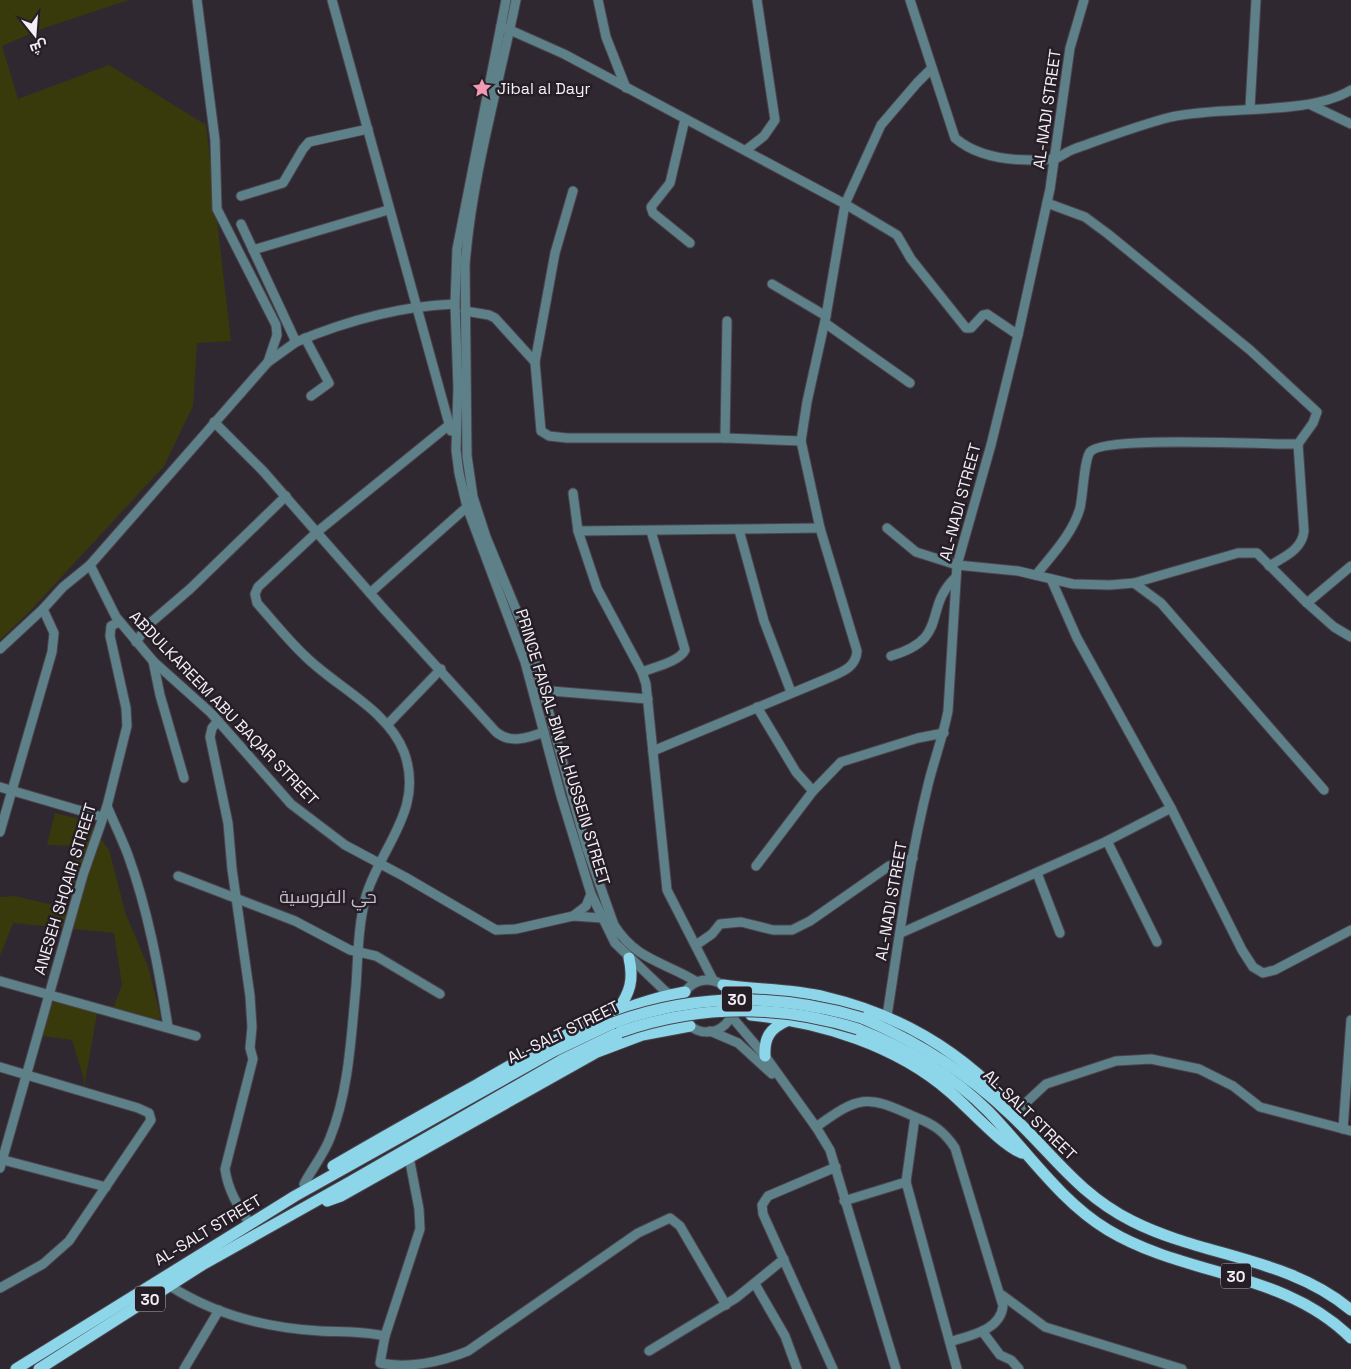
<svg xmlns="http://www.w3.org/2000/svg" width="1351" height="1369" viewBox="0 0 1351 1369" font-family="'Space Grotesk',Cairo,sans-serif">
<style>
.green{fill:#383a0c}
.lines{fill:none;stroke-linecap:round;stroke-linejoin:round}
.minor-casing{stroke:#4b444c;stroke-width:11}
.major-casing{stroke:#4b444c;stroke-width:13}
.minor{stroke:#5e8089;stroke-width:9}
.major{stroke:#8dd6ea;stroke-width:11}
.major-bridge-casing{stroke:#4b444c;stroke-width:13;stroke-linecap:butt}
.major-bridge{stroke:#8dd6ea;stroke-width:11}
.labels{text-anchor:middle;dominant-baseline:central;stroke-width:5;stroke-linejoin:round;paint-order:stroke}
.shield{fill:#251e26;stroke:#b6b0b7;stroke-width:1}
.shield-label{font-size:15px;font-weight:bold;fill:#f4eff5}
.poi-label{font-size:16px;fill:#f4eff5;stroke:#251e26;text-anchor:start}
.street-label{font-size:16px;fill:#f4eff5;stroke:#251e26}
.neighbourhood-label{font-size:18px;fill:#c8bec9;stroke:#251e26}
</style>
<rect width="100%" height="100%" fill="#2f2830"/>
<g class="green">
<polygon points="0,0 129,0 44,28 2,46 18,99 109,65 206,125 231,341 197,343 193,406 164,466 30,611 0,640"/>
<polygon points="55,813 88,821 109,850 126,915 148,966 161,1019 97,1014 83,1093 84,1079 72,1040 34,1035 43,1002 114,1006 122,985 114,933 13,923 0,956 0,897 15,896 69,909 76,846 47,845"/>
</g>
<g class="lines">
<defs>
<g id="minor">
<polyline points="197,0 215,140 217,209 276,325 277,335 268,362"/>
<polyline points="332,0 451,431"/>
<polyline points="506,0 457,249 455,304 458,388 456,450 459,473 467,507 525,662 561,796 591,894 615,943 665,991 681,1001"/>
<path d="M516,0c-18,88 -44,175 -51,265l2,191 6,41 13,40 43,104 58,208 27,76c23,36 49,36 83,57"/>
<polyline points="598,0 606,37 626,88"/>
<path d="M910,0l45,138c20,17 50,22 75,22 8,0 20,0 27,-2 6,-3 11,-7 17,-9 31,-11 65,-24 97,-32 53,-12 137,-1 180,-27"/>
<path d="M501,26l63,28 281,150 -19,112 -19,86 -6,39 19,87 37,123c-1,18 -18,22 -31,28l-173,72"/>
<polyline points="932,68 917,83 881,125 845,204 897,235 911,259 966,328 971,328 983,315 987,314 1018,335"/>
<polyline points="1311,105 1351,124"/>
<polyline points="1250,108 1256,0"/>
<polyline points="685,119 670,183 651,207 653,213 690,243"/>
<polyline points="746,150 764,136 775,120 757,0"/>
<polyline points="573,191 555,253 535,362 541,431 549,436 567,438 725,438 801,441"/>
<polyline points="241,196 283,183 303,149 309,142 368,129"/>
<path d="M241,224l55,118c50,-21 105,-36 159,-38"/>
<polyline points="253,250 388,210"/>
<polyline points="772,284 826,316"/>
<polyline points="465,311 489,315 495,318 535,362"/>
<polyline points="825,323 910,383"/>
<polyline points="305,338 329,383 311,396"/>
<path d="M214,422l49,49 121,138 112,123c14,12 32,6 48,0"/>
<polyline points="725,438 727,321"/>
<polyline points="573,493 578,531 597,588 642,672 646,684 667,890 713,980"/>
<polyline points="887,528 916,552 957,565 1018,571 1073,584 1110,585 1134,583 1161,603 1324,790"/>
<polyline points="739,530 764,621 791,692"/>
<polyline points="578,531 820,528"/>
<polyline points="90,565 268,362 296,342"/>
<path d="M1269,566c15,-9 33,-16 35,-35l-6,-87"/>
<path d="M1036,575c16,-20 37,-42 44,-67 3,-12 4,-48 10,-56 13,-17 178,-7 208,-8l15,-21 4,-11 -67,-62 -142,-116 -23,-17 -38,-14"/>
<polyline points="1051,579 1077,638 1171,808 1242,950 1253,967 1263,973 1275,970 1351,930"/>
<polyline points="1134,583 1238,553 1257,553 1307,603 1334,627 1351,637"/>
<polyline points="370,593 467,507"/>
<polyline points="1307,603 1351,566"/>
<polyline points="136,642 148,625 190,589 286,496"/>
<polyline points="0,649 43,609"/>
<path d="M891,656c60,-18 31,-46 64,-78"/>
<polyline points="153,661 160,695 184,778"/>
<path d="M642,672c12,-5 37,-10 43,-22l-34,-119"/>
<polyline points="539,690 648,699"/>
<polyline points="757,707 796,772 813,791 841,762 918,738 944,733"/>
<path d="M218,721l-6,7 -2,9 18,86 4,46 18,127 2,31 -2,21 3,11 -28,110c3,22 13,37 25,55"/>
<polyline points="388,724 441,669"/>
<polyline points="0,787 102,817"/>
<path d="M107,806c7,17 15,33 21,49 20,55 31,115 40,172"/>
<polyline points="0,832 52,652 54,633 43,609 63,587 90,565 116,617 153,661 211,713 291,804 345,845 405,877 496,930 516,929 573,916 602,918"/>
<polyline points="1107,841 1157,942"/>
<polyline points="756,866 813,791"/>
<polyline points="1037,873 1060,933"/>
<polyline points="178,876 295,921 350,950 376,956 440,994"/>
<polyline points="573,916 586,906 591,894"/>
<polyline points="901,933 1107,841 1171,808"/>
<polyline points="696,945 712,934 720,924 741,922 773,930 792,930 810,921 889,866 913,858"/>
<circle cx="707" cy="1006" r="26"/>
<polyline points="0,981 196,1036"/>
<polyline points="731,1016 765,1056 816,1127 830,1150 896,1369"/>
<path d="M887,1016c12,-77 22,-155 41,-231 6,-25 15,-48 20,-74l9,-146 34,-120 27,-110 32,-146 20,-141 14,-48"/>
<polyline points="710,1031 738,1043 772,1074"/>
<polyline points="0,1067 138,1108 149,1113 151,1120 69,1241 43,1264 0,1288"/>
<polyline points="1016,1112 1046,1084 1116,1061 1151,1059 1199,1069 1233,1086 1260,1107 1351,1131"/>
<path d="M816,1127c43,-31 50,-33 99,-10"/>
<polyline points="1343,1129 1351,1020"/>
<polyline points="0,1159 106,1187"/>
<polyline points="0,1168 83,875 107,806 127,726 126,708 110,636 111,626 119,622"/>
<polyline points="906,1182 957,1369"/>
<path d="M304,1184c8,-15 20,-30 26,-46 19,-47 21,-101 26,-152 2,-29 2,-61 10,-90 15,-50 59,-87 38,-144 -16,-42 -68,-65 -99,-96 -17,-16 -32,-35 -48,-53l-2,-9 3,-7 59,-55 132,-107"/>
<path d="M844,1201l62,-19 9,-65c18,7 29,14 40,31l48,158c-3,25 -33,29 -53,36"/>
<polyline points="755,1284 785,1336 797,1369"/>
<path d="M170,1286c44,28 97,42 150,45 22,1 43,0 65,5l-5,27c28,6 61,-1 88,-12l170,-118 32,-15 10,8 46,79"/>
<polyline points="1002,1295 1045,1327 1182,1369"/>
<polyline points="982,1331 1000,1355 1011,1360 1019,1369"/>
<polyline points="385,1336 420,1229 419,1209 409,1157"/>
<polyline points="649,1351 736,1298 784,1259"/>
<polyline points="184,1369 219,1310"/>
<polyline points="833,1369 763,1214 762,1205 768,1196 836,1167"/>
</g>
<g id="major">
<path d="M723,985c34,5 69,4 102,12 68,16 129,50 177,100"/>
<path d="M618,1010c12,-18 16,-30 11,-52"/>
<path d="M751,1015c70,7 145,30 199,77 19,16 51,53 72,61"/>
<path d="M862,1018c56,24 104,54 148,96 42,39 68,80 122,107 71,36 156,36 219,89"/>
<path d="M858,1029c48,19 93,45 130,82 39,40 72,90 120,119 78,47 176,41 243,108"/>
<path d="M765,1056c-1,-19 5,-28 24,-36"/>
<path d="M333,1166c48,-28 96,-55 145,-82 66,-38 131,-78 207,-92"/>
<polyline points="327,1201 341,1196 597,1052 642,1035 690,1026"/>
<polyline points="16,1369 295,1196 554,1051 613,1023"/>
<polyline points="39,1369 202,1265 348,1183 562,1060 620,1032"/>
</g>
</defs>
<use href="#minor" class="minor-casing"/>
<use href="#major" class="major-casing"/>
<use href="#minor" class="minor"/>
<use href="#major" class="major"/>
<defs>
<g id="major-bridge">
<path d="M613,1023c82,-30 165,-30 249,-5"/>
<path d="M620,1032c80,-28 158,-28 238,-3"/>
</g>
</defs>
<use href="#major-bridge" class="major-bridge-casing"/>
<use href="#major-bridge" class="major-bridge"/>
</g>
<defs>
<symbol id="sight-bare" viewBox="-9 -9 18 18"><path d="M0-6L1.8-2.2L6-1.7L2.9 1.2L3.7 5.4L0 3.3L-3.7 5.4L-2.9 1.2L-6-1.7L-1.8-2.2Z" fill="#f19ab1" stroke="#251e26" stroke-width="2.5" paint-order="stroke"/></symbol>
</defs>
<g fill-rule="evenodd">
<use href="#sight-bare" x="468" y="74" width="28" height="28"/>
</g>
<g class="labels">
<g class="shield">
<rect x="722" y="986.5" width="30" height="25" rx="4"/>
<rect x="1221" y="1263.5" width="30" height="25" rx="4"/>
<rect x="135" y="1286.5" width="30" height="25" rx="4"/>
</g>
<g class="shield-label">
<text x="737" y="999">30</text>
<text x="1236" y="1276">30</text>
<text x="150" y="1299">30</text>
</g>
<g class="poi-label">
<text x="497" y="88">Jibal al Dayr</text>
</g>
<g class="street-label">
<text transform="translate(1047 109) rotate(-82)">AL-NADI STREET</text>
<text transform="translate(960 502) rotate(-75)">AL-NADI STREET</text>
<text transform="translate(224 708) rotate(46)">ABDULKAREEM ABU BAQAR STREET</text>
<text transform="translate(563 747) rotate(73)">PRINCE FAISAL BIN AL HUSSEIN STREET</text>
<text transform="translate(65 889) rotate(-73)">ANESEH SHQAIR STREET</text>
<text transform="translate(891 901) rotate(-80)">AL-NADI STREET</text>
<text transform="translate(563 1032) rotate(-26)">AL-SALT STREET</text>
<text transform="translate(1030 1115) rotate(44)">AL-SALT STREET</text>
<text transform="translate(208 1230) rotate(-31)">AL-SALT STREET</text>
</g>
<g class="neighbourhood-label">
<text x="328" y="896">حي الفروسية</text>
</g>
</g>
<g transform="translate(35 35) rotate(163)" stroke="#251e26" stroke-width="4" paint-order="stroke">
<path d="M0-4L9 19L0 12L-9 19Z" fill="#f4eff5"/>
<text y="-8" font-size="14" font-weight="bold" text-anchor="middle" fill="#f4eff5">ش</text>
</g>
</svg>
